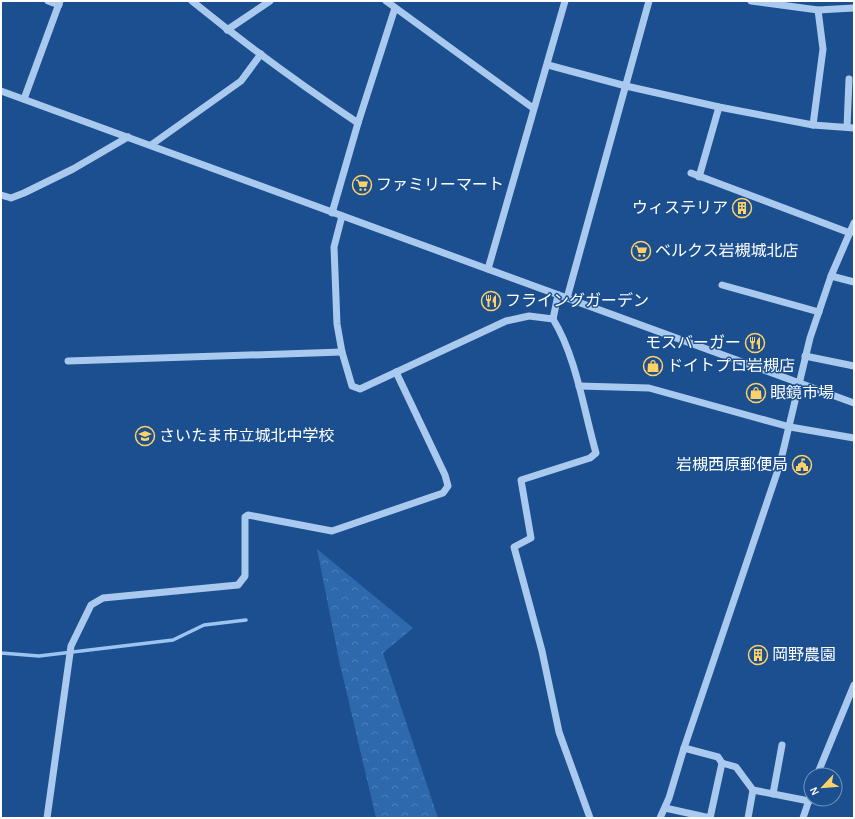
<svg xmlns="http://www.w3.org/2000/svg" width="855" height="819" viewBox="0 0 855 819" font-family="'Alegreya Sans','Noto Sans JP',sans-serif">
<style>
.forest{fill:url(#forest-crowns)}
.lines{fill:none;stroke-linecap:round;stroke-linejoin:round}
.stream{stroke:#9cc4f0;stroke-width:3.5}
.minor{stroke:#a9c9ee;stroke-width:7}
.labels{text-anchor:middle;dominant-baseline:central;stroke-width:3;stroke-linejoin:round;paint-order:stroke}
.poi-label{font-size:16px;fill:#fff;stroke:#1b4f8f;text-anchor:start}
</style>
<defs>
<pattern id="forest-crowns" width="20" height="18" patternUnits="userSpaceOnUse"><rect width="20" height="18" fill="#2e69ad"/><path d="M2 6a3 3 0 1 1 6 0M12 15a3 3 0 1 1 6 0" fill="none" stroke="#4d80b9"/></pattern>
</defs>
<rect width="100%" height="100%" fill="#1b4f8f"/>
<polygon class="forest" points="317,549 413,628 383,653 438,818 376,818 339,660"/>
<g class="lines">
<polyline class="stream" points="1,653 39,656 173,640 204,625 246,620"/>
<g class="minor">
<polyline points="48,1 59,5"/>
<path d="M192,1c53,43 109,84 166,122"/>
<polyline points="386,1 533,108"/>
<polyline points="751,1 818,10 854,8"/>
<polyline points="227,30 270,1"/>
<polyline points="548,65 626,86 719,107 813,125 854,128"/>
<polyline points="1,91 854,403"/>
<polyline points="24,99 60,1"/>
<polyline points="813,125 823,49 818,10"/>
<polyline points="847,127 849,79"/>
<polyline points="151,145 241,81 261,54"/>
<polyline points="691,173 850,233"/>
<polyline points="699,177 719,107"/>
<polyline points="1,195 11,198 24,193 73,169 128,137"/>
<polyline points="332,213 358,123 395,8"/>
<path d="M342,216l-8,31 3,77 5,28 10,34 8,3 146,-68 23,-5 24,3c23,37 31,92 43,134l-6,5 -69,22 10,58 -17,9 28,104 17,81 31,86"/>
<polyline points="488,269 565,1"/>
<polyline points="831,276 854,282"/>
<polyline points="722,285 819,312"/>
<polyline points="567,298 649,1"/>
<polyline points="553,319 558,295"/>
<polyline points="805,356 854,366"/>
<polyline points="68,361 342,352"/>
<polyline points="579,386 649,388 790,427 854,438"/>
<polyline points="684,748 718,757 722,763 736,767 753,790 809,801"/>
<polyline points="817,775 854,685"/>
<polyline points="773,794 782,745"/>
<polyline points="665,808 710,818"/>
<polyline points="47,818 71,646 91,605 103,598 238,585 245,576 245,517 248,515 332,531 443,493 448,486 445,475 396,372"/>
<polyline points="660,818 669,798 684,748 780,464 810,338 831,276 854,223"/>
<polyline points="710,818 722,763"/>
<polyline points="748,818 753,790"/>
<polyline points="803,818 811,794"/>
</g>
</g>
<defs>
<symbol id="supermarket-ring" viewBox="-11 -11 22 22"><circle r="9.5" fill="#1b4f8f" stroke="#ffd166" stroke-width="1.5"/><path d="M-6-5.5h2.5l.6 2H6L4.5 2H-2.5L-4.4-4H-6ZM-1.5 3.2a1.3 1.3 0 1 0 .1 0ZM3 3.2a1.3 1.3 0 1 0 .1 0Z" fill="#ffd166"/></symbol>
<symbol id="building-ring" viewBox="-11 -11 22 22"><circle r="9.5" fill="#1b4f8f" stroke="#ffd166" stroke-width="1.5"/><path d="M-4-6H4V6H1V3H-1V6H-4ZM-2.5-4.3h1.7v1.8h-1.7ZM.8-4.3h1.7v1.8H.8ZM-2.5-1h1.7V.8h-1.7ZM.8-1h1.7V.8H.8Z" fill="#ffd166"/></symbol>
<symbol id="restaurant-ring" viewBox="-11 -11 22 22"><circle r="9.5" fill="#1b4f8f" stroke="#ffd166" stroke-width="1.5"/><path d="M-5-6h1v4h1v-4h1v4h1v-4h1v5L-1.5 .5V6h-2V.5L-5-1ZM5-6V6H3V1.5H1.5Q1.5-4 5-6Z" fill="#ffd166"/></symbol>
<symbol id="shop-ring" viewBox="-11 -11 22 22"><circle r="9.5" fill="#1b4f8f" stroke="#ffd166" stroke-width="1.5"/><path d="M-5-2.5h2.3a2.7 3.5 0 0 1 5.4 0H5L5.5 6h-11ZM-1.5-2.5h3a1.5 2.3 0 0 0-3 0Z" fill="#ffd166"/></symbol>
<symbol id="school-ring" viewBox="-11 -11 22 22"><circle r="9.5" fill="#1b4f8f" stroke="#ffd166" stroke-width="1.5"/><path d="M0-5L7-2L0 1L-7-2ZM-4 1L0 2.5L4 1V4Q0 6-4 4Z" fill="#ffd166"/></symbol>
<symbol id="civic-ring" viewBox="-11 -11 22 22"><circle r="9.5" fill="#1b4f8f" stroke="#ffd166" stroke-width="1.5"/><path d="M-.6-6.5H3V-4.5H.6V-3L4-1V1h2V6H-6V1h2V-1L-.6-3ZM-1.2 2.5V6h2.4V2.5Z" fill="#ffd166"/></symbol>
</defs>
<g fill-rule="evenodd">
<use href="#supermarket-ring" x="351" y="174" width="22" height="22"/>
<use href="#building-ring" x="731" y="197" width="22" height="22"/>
<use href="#supermarket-ring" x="630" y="240" width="22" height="22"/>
<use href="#restaurant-ring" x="480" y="290" width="22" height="22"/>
<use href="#restaurant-ring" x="744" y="332" width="22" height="22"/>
<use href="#shop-ring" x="642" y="355" width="22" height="22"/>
<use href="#shop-ring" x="745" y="382" width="22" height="22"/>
<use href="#school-ring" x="134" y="425" width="22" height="22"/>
<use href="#civic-ring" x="791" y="454" width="22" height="22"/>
<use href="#building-ring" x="747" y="644" width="22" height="22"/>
</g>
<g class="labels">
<g class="poi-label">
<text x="376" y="185">ファミリーマート</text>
<text x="728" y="208" text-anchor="end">ウィステリア</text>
<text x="655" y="251">ベルクス岩槻城北店</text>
<text x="505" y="301">フライングガーデン</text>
<text x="741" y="343" text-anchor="end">モスバーガー</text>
<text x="667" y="366">ドイトプロ岩槻店</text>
<text x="770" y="393">眼鏡市場</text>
<text x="159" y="436">さいたま市立城北中学校</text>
<text x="788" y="465" text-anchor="end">岩槻西原郵便局</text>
<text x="772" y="655">岡野農園</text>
</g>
</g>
<rect width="855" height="819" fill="none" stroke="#ffffff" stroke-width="4"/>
<g transform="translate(823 787) rotate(244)"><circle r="19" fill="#1b4f8f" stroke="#7695bc"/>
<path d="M0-3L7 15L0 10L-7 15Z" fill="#ffd166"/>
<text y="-6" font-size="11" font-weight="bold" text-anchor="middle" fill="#ffffff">N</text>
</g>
</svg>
